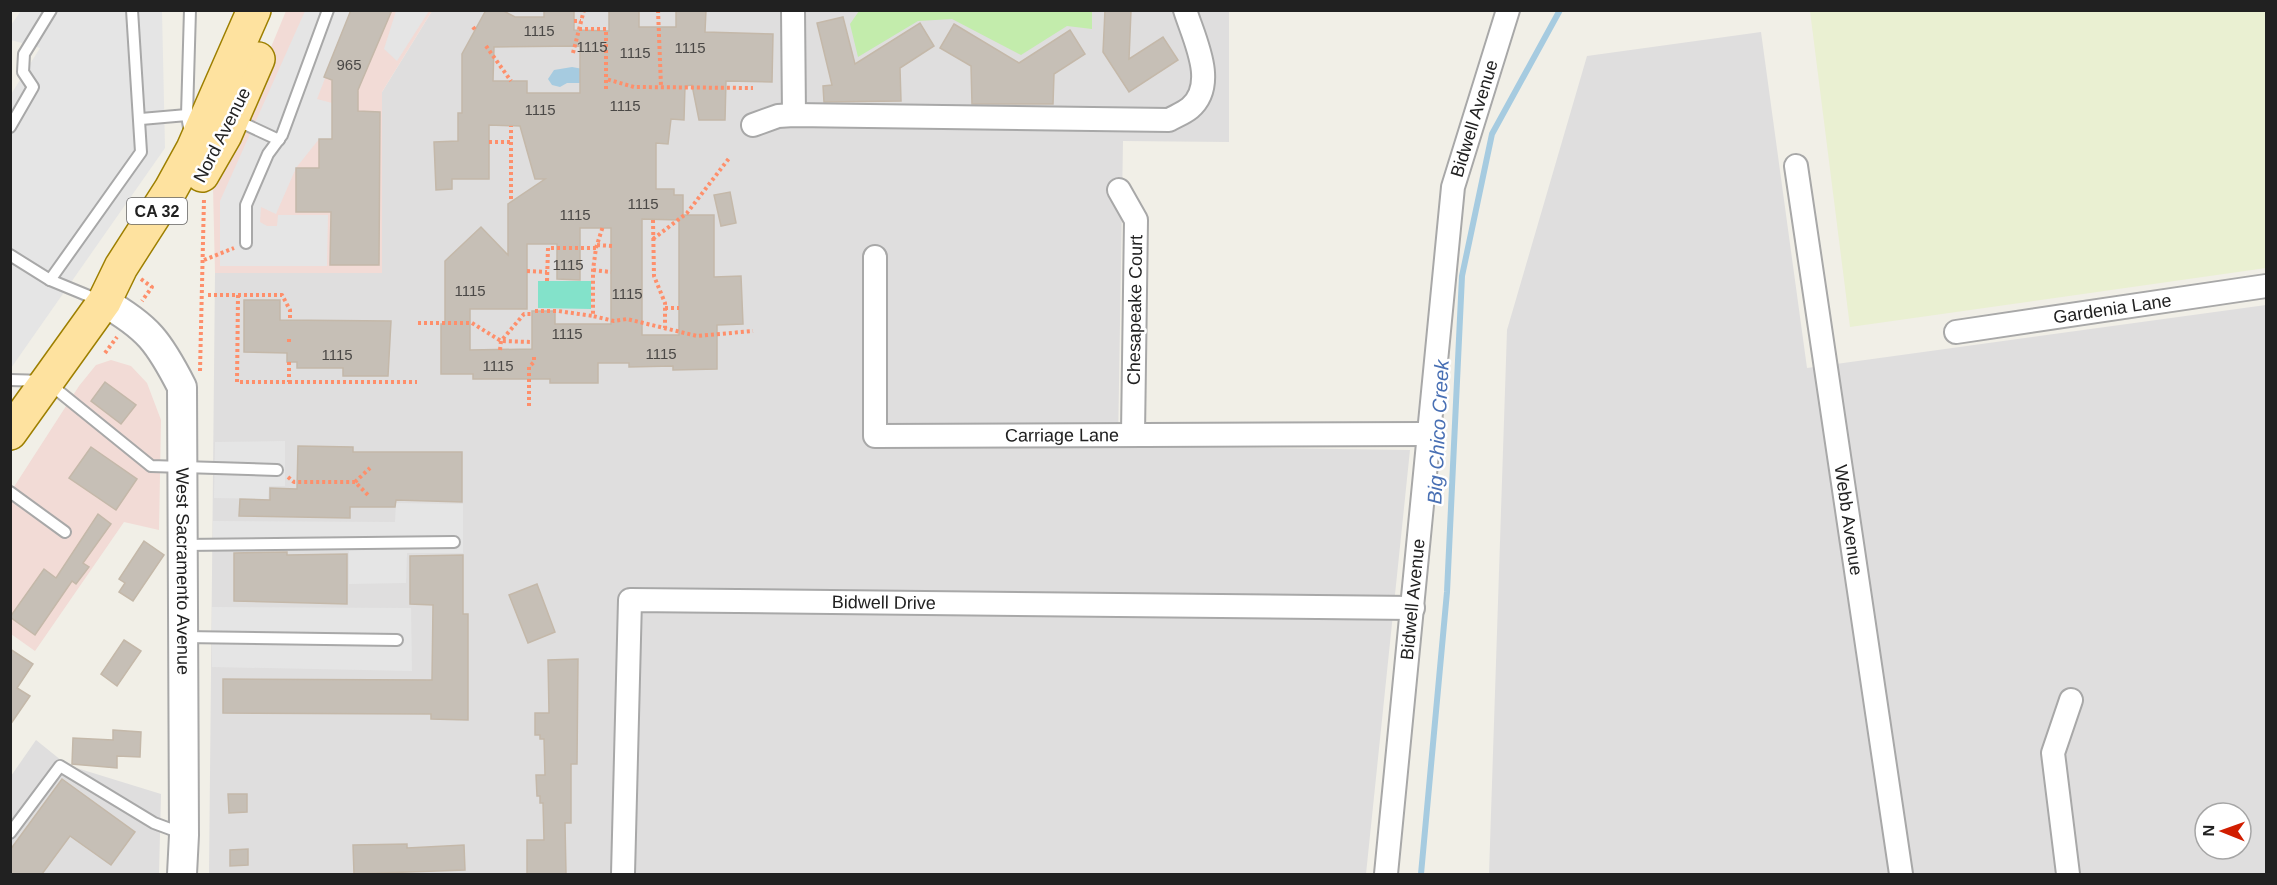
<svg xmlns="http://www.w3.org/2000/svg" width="2277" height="885" viewBox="0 0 2277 885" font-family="Arial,sans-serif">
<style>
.residential{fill:#dfdede;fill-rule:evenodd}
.commercial{fill:#f2dbd6}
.farmland{fill:#eaf0d2}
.grass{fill:#c3ecac}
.pitch{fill:#83e2ca}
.parking{fill:#e5e5e5}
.water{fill:#a6cbe0}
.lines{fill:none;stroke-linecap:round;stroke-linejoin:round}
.stream{stroke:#a6cbe0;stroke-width:6}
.building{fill:#c6bfb6;stroke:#c4b8a9;stroke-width:1.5;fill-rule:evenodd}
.service-casing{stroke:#a8a8a8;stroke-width:14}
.minor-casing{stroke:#a8a8a8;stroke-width:26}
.tertiary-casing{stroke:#a8a8a8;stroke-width:32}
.primary-casing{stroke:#9d7f00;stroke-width:36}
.path{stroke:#fe8f6b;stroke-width:4;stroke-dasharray:3 3;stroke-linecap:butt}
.service{stroke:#fff;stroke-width:10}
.minor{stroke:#fff;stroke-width:22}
.tertiary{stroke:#fff;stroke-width:28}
.primary{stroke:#fee29f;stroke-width:33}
.labels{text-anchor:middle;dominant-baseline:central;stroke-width:5;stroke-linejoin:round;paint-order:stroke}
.number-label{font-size:15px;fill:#4a4846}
.shield{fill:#fff;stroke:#646464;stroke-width:1.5}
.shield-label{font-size:16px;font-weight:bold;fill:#212121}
.street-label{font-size:18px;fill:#212121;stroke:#fff}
.water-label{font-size:20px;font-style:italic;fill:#4970b4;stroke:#fff}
</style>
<rect width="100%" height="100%" fill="#f1efe7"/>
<g class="residential">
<polygon points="432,11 1229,11 1229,142 1123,141 1118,446 1410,450 1366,874 209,874 215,273 382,272 382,92"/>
<path d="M1761,32l46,336 459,-63v569h-777l18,-544 80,-274zM2205,813h36v36h-36z"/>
<polygon points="36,740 67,765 161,794 159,874 11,874 11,776"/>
</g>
<g class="commercial">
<polygon points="286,11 432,11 382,92 382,273 215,273 213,187"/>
<polygon points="111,360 131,366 147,383 161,420 159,530 124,522 35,651 11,634 10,493 79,386 96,365"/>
</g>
<polygon class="farmland" points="1810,11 2266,11 2266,268 1850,327"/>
<polygon class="grass" points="859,11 1092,11 1092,29 1067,26 1021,55 952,19 918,21 858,57 850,24"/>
<polygon class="pitch" points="538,281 591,281 591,309 538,308"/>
<g class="parking">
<polygon points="21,11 162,11 165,148 11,368 10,96 40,48 11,40 11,25"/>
<polygon points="305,11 351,11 317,99 332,103 332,139 319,139 296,168 276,214 261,207 260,222 267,226 277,226 278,215 328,215 327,266 220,266 220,201"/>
<polygon points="396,11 429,11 397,61 384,49"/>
<polygon points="285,441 285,486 269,486 268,499 214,498 215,442"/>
<polygon points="396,503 463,504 463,553 407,553 406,583 349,584 349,551 213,551 213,521 395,522"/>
<polygon points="212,607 411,608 412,671 212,667"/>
</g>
<polygon class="water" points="572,67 583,69 584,83 567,83 560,87 552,85 548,79 554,70"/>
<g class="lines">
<polyline class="stream" points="1421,874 1447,592 1462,276 1492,134 1560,10"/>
</g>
<g class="building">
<polygon points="351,10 392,10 358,90 358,111 380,112 379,265 330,265 331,212 296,212 296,168 319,168 319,139 332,139 332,80 324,77"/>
<path d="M486,10h16l13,7h29v-7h30v20l35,1v-21h30v17h37v-17h30l-1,22 68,2 -1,48 -46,-1 -1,39h-26l-7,-35 -7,1 -1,34 -13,-1 -3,25 -12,-1v46h18v6h9v20h31v62l27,-1 2,48 -26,1v44l-44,1v-4l-44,1v-4h-31v20h-48v-4h-77v-5h-32v-50h4v-63l36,-34 27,28v-51l37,-25h-10l-15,-53 -31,-1v54h-37v10l-16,1 -2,-48 24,-1v-28h4v-59zM580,46v47h-53v-12h-34l1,-34zM642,219l37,1v115h-37zM580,228h31v96h-56v-13h-23v38l-62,1v-41h57v-65h30v35l23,1z"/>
<polygon points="1105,10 1131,10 1129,59 1163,37 1178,60 1129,92 1103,52"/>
<polygon points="843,17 855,64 920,23 934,46 900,68 901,101 824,102 823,86 832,85 817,23"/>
<polygon points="954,24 1019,63 1070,30 1085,54 1054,74 1053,104 972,104 971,66 940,48"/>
<polygon points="730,192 736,223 721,226 714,195"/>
<polygon points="244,300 280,300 280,320 391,321 388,376 343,376 343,368 297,368 297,362 287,362 287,353 244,352"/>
<polygon points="105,382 136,405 121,424 91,401"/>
<polygon points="298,446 353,447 353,452 462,452 462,502 396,500 395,507 350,507 350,518 239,516 240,499 270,500 270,488 297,489"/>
<polygon points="91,447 137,479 116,510 69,478"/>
<polygon points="98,514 111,524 83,563 89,567 76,584 72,581 35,635 10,617 44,569 56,578"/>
<polygon points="144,541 164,555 133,601 119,592 125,583 119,579"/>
<polygon points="287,552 287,555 347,554 347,604 234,601 234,553"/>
<polygon points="463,555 463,614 468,614 468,720 431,719 431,714 223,713 223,679 432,680 433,605 410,604 410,556"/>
<polygon points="537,584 555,632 528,643 509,595"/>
<polygon points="124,640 141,651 117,686 101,674"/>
<polygon points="10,649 33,664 17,688 30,696 10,725"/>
<polygon points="578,659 577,764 571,764 571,823 565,823 566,874 527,874 527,840 544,840 543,803 540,803 540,796 537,796 536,775 545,775 544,739 540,739 540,735 535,735 535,713 549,713 548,660"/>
<polygon points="113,730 141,732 140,757 117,756 117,768 72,764 73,738 113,740"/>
<polygon points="62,779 135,832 111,865 70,836 42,874 10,874 10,850"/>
<polygon points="228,794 247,794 247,812 229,813"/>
<polygon points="407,844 407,848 464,845 465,870 354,874 353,845"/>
<polygon points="248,849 248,865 230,866 230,850"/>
</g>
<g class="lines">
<defs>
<g id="service">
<polyline points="141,119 187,115"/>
<polyline points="236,120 279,140"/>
<polyline points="10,127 33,87 23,72 24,54 51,10"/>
<polyline points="190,134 187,115 190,10"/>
<polyline points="246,243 246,205 268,154 282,135 328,10"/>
<polyline points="10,255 50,280 101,301"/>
<polyline points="50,280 141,152 132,10"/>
<polyline points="10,380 46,381 151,466 277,470"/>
<polyline points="10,492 65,532"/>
<polyline points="183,545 454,542"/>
<polyline points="183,637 397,640"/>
<polyline points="10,833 60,766 154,823 181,833"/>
</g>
<g id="minor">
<polyline points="793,10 794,115"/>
<path d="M753,125l25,-9 16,-1 375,5c7,-4 15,-7 21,-12 28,-24 4,-69 -5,-98"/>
<path id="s1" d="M1796,166l105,708"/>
<polyline points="1119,190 1136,220 1133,434"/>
<path id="s2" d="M875,257v179l552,-2"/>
<path id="s3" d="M1956,332l310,-46"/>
<path id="s4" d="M623,874l7,-274 783,8"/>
<path id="s5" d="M1386,874l67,-687 55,-177"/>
<polyline points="2068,874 2053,753 2071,700"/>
</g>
<g id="tertiary">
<path id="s6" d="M104,302c44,25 55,40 78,85l2,448 -2,39"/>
</g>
<g id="primary">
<polyline points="202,175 225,135 258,59"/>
<polyline points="10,433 104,302 121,267 171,189 193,149 254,10"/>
</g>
</defs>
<use href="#service" class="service-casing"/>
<use href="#minor" class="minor-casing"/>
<use href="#tertiary" class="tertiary-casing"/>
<use href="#primary" class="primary-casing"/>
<g class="path">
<polyline points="658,10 661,86"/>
<polyline points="574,21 581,21"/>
<polyline points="473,27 476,31"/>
<polyline points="579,29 606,29 606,79"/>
<polyline points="486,46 511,81"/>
<polyline points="573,53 584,10"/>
<polyline points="606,89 606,79 634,87 753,88"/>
<polyline points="489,142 512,142"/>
<polyline points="511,199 511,126"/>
<polyline points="653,220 654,276 665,303 665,328"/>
<polyline points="653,239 687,213 730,157"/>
<polyline points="597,245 612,246"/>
<polyline points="596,248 603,226"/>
<polyline points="204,260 234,248"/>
<polyline points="593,270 611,272"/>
<polyline points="527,271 547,272"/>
<polyline points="141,279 152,287 142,301"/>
<polyline points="547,281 548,248 596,248 593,270 593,316 614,321 627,319 697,336 753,331"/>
<polyline points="208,295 282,295 290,310 290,320"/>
<polyline points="238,295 237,382 289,382 289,362"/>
<polyline points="665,308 679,308"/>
<polyline points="535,311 558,311 593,316"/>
<polyline points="418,323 472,323 501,341 532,342"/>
<polyline points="289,342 289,336"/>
<polyline points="500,350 501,341 524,314 532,314"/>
<polyline points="105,353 117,337"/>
<polyline points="200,371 204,199"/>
<polyline points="289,382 417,382"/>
<polyline points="529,406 529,367 534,362 534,357"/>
<polyline points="288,477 294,482 355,482 370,497"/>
<polyline points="355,482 370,468"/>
</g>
<use href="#service" class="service"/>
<use href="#minor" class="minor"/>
<use href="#tertiary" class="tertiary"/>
<use href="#primary" class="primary"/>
</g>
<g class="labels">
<g class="number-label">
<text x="539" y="30">1115</text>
<text x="592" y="46">1115</text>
<text x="690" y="47">1115</text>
<text x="635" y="52">1115</text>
<text x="349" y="64">965</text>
<text x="625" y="105">1115</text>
<text x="540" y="109">1115</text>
<text x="643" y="203">1115</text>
<text x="575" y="214">1115</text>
<text x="568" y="264">1115</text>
<text x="470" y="290">1115</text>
<text x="627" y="293">1115</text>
<text x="567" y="333">1115</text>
<text x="661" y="353">1115</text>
<text x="337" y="354">1115</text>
<text x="498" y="365">1115</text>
</g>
<rect class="shield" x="127" y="198" width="60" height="26" rx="4.5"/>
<g class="shield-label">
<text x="157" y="211">CA 32</text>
</g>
<g class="street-label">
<text stroke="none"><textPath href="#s5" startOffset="762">Bidwell Avenue</textPath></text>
<text transform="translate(222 135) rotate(-63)">Nord Avenue</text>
<text stroke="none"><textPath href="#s3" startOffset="158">Gardenia Lane</textPath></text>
<text transform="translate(1135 310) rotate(-89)">Chesapeake Court</text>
<text stroke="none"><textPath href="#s2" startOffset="366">Carriage Lane</textPath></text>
<text stroke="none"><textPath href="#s1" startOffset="358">Webb Avenue</textPath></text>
<text stroke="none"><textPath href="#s6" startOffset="302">West Sacramento Avenue</textPath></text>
<text stroke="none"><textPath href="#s5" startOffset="276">Bidwell Avenue</textPath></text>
<text stroke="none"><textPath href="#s4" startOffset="528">Bidwell Drive</textPath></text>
</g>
<g class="water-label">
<text transform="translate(1438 432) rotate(-87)">Big Chico Creek</text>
</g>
</g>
<rect width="2277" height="885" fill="none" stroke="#212121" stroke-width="24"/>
<g transform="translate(2223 831) rotate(271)"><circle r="28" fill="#ffffff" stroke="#a6a6a6" stroke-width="1.5"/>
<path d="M0-4.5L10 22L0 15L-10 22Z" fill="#d11d00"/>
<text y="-9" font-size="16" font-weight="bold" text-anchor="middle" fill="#212121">N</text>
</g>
</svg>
